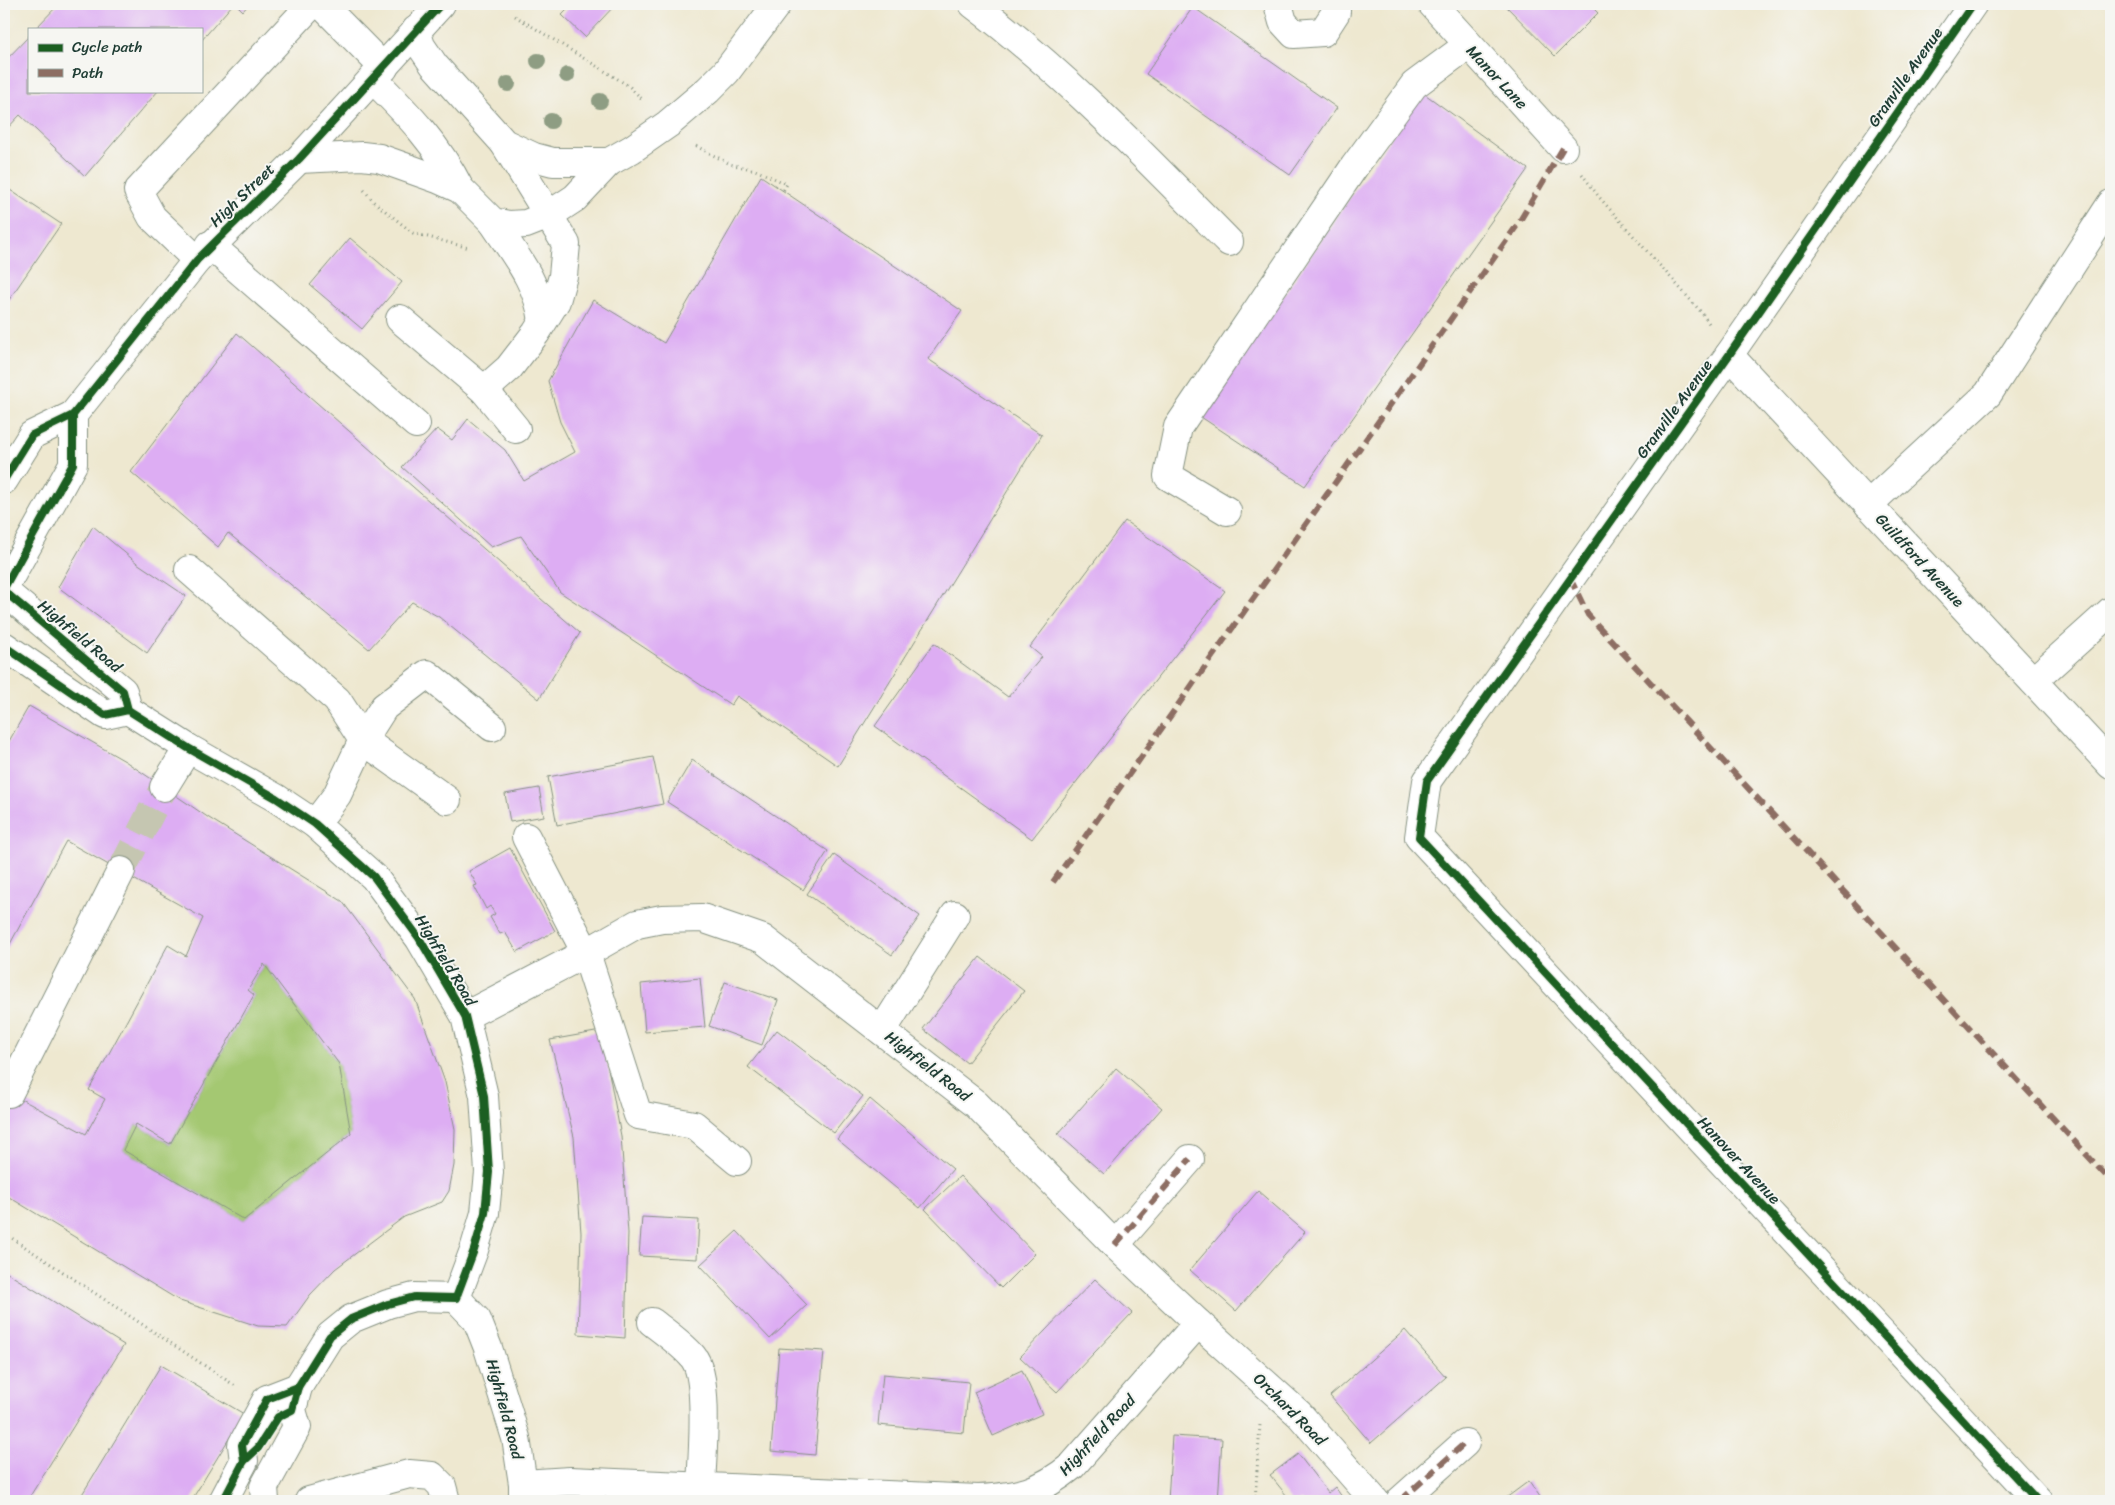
<svg xmlns="http://www.w3.org/2000/svg" width="2115" height="1505" viewBox="0 0 2115 1505" font-family="Sriracha,sans-serif">
<style>
.green{fill:#a4c872;stroke:#628253}
.building{fill:#ddadf3;fill-rule:evenodd}
.lines{fill:none;stroke-linecap:round;stroke-linejoin:round}
.minor-tunnel{stroke:#c5c6b1;stroke-width:28;stroke-dasharray:28 14;stroke-linecap:butt}
.minor-casing{stroke:#869282;stroke-width:30}
.major-casing{stroke:#869282;stroke-width:30}
.path{stroke:#869282;stroke-width:3;stroke-dasharray:1 4;stroke-linecap:butt}
.minor{stroke:#fff;stroke-width:28}
.major{stroke:#fff;stroke-width:28}
.quiet{stroke:#8d6e63;stroke-width:6;stroke-dasharray:12 6;stroke-linecap:butt}
.cycleway-casing{stroke:#f6f6f2;stroke-width:11}
.cycleway{stroke:#1b5e20;stroke-width:8}
.tree{fill:#8e9d83}
.labels{text-anchor:middle;dominant-baseline:central;stroke-width:4;stroke-linejoin:round;paint-order:stroke}
.street-label{font-size:16px;fill:#1f3d34;stroke:#f6f6f2}
</style>
<rect width="100%" height="100%" fill="#f6f6f2"/>
<filter id="ink" filterUnits="userSpaceOnUse"><feTurbulence type="fractalNoise" baseFrequency=".02" numOctaves="2"/><feDisplacementMap in="SourceGraphic" scale="10" xChannelSelector="R" yChannelSelector="G"/><feConvolveMatrix kernelMatrix="1 2 1 2 8 2 1 2 1" color-interpolation-filters="sRGB"/></filter>
<filter id="wash" filterUnits="userSpaceOnUse"><feTurbulence type="fractalNoise" baseFrequency=".0096" numOctaves="4" result="noise"/><feDisplacementMap in="SourceGraphic" scale="20" xChannelSelector="R" yChannelSelector="G"/><feGaussianBlur stdDeviation="1.12" result="paint"/><feColorMatrix in="noise" values="0 0 0 0 0 0 0 0 0 0 0 0 0 0 0 0 0 1.4 0 .05"/><feComposite in="paint" operator="in"/></filter>
<g filter="url(#wash)">
<rect width="100%" height="100%" fill="#eee8d0"/>
<polygon class="green" points="264,964 339,1064 351,1134 244,1220 123,1150 136,1124 170,1144 254,995 248,990"/>
<g id="blocks">
<g class="building">
<polygon points="59,4 233,4 201,41 201,29 35,29"/>
<polygon points="236,4 249,4 243,11"/>
<polygon points="573,4 616,4 585,37 562,15"/>
<polygon points="1504,4 1589,4 1598,13 1555,56"/>
<polygon points="1193,7 1337,108 1290,175 1146,74"/>
<polygon points="29,36 29,91 158,91 85,176 20,115 4,132 4,62"/>
<polygon points="1422,92 1528,169 1305,486 1201,417"/>
<polygon points="761,176 962,311 928,359 1042,435 838,766 737,696 731,705 560,592 521,536 491,547 402,467 437,429 452,440 468,419 505,450 524,481 575,452 560,422 548,381 593,300 664,343"/>
<polygon points="4,186 61,224 4,307"/>
<polygon points="350,238 402,282 362,329 310,285"/>
<polygon points="237,333 580,633 539,699 439,617 412,602 369,649 228,533 218,547 131,472"/>
<polygon points="1125,521 1225,591 1032,839 875,726 934,643 1008,697 1042,657 1030,647"/>
<polygon points="93,526 137,563 186,596 147,653 58,587"/>
<path d="M29,706l96,55 84,57 133,83 73,98 30,83 10,47 -1,36 -5,26 -7,11 -38,15 -69,52 -25,26 -23,32 -29,-1 -78,-25 -176,-107v-104l82,44 19,-35 -16,-9 79,-145 18,11 17,-38 -137,-77 -62,114v-205zM264,964l75,100 12,70 -107,86 -121,-70 13,-26 34,20 84,-149 -6,-5z"/>
<polygon points="653,757 663,804 557,825 548,777"/>
<polygon points="692,760 828,851 803,890 667,802"/>
<polygon points="539,788 544,816 510,822 505,794"/>
<polygon points="510,848 555,931 517,952 505,932 500,934 490,917 495,914 490,906 486,909 474,886 477,885 469,871"/>
<polygon points="834,855 920,916 892,955 807,894"/>
<polygon points="980,957 1024,991 967,1063 923,1029"/>
<polygon points="700,978 705,1027 645,1032 641,984"/>
<polygon points="725,982 778,1000 762,1045 709,1026"/>
<polygon points="777,1030 863,1096 834,1133 748,1067"/>
<polygon points="601,1031 621,1136 628,1233 625,1338 578,1334 581,1233 574,1137 550,1040"/>
<polygon points="1116,1068 1162,1108 1104,1174 1058,1134"/>
<polygon points="870,1099 953,1169 920,1208 837,1139"/>
<polygon points="960,1176 1035,1254 1001,1288 925,1209"/>
<polygon points="1258,1191 1305,1232 1236,1311 1190,1270"/>
<polygon points="642,1217 699,1220 697,1259 639,1256"/>
<polygon points="737,1231 807,1305 770,1339 700,1265"/>
<polygon points="4,1271 124,1345 27,1501 4,1501"/>
<polygon points="1095,1279 1132,1313 1057,1392 1020,1357"/>
<polygon points="1405,1330 1446,1377 1371,1443 1330,1396"/>
<polygon points="779,1348 824,1351 815,1455 771,1451"/>
<polygon points="161,1365 244,1414 191,1501 78,1501"/>
<polygon points="1022,1370 1042,1414 993,1436 974,1392"/>
<polygon points="883,1374 969,1382 964,1433 878,1425"/>
<polygon points="1172,1436 1222,1439 1218,1501 1168,1501"/>
<polygon points="1298,1454 1328,1493 1335,1487 1345,1501 1291,1501 1270,1475"/>
<polygon points="1529,1481 1543,1501 1502,1501"/>
</g>
</g>
</g>
<g filter="url(#ink)">
<use href="#blocks" fill-opacity="0" stroke="#869282" stroke-width="1"/>
<g class="lines">
<polyline class="minor-tunnel" points="121,871 164,787"/>
<defs>
<g id="minor">
<polyline points="321,4 384,68"/>
<path d="M973,4c93,70 174,155 256,238"/>
<polyline points="1278,4 1283,22 1294,34 1323,32 1336,12 1336,4"/>
<polyline points="1432,4 1563,148"/>
<polyline points="1973,4 1729,355 1427,781 1419,837 2038,1501"/>
<polyline points="416,30 421,46 434,65 504,143 534,157 553,162 609,162"/>
<path d="M373,79c35,35 65,66 87,110"/>
<polyline points="299,159 362,156 379,158 438,179 460,189 493,222 509,225 526,224 549,215 575,198 609,162 632,149 668,124 708,90 726,72 777,4"/>
<path d="M493,222c21,32 45,60 50,99"/>
<polyline points="210,245 416,424"/>
<polyline points="197,260 152,217 138,191 312,4"/>
<polyline points="400,319 484,390 516,429"/>
<polyline points="1729,355 2111,765"/>
<polyline points="484,390 509,368 536,333 556,301 563,276 566,244 504,143"/>
<polyline points="1868,505 1988,394 2111,204"/>
<polyline points="1227,511 1168,476 1178,427 1354,167 1414,85 1468,45"/>
<polyline points="189,570 337,700 363,740 384,707 427,674 492,727"/>
<polyline points="4,591 123,691 128,710 188,748 276,798 315,824 374,877 419,938 465,1016 484,1096 489,1172 485,1213 474,1250 456,1298"/>
<polyline points="4,646 105,715 128,710"/>
<polyline points="2033,681 2111,611"/>
<polyline points="164,787 188,748"/>
<polyline points="315,824 337,795 363,740 447,800"/>
<polyline points="526,837 586,953 638,1115 694,1125 737,1161"/>
<path d="M465,1016l121,-63 51,-29 25,-5 40,-1 61,21 213,165 139,141 83,78 -126,143c-32,26 -53,31 -94,33l-408,-18 -47,3"/>
<polyline points="882,1031 955,915"/>
<polyline points="9,1093 121,871"/>
<polyline points="1115,1245 1190,1159"/>
<polyline points="456,1298 477,1320 488,1348 516,1438 523,1484 523,1501"/>
<path d="M652,1322c14,11 30,22 41,35 17,21 9,101 8,129"/>
<polyline points="1198,1323 1299,1414 1375,1501"/>
<polyline points="223,1501 244,1461 242,1445 267,1399 298,1387"/>
<polyline points="265,1501 264,1487 297,1427 292,1410 298,1387 330,1336 351,1319 388,1304 414,1297 456,1298"/>
<polyline points="309,1501 409,1474 432,1476 442,1486 446,1501"/>
<polyline points="1400,1501 1465,1443"/>
</g>
<g id="major">
<polyline points="4,480 32,435 73,415 197,260 299,159 441,4"/>
<polyline points="4,588 73,464 73,415"/>
</g>
</defs>
<use href="#minor" class="minor-casing"/>
<use href="#major" class="major-casing"/>
<g class="path">
<polyline points="515,16 629,86 644,101"/>
<polyline points="696,146 730,164 755,170 787,184 783,191"/>
<polyline points="1582,174 1599,197 1702,313 1710,325"/>
<polyline points="364,190 374,202 413,233 469,248"/>
<polyline points="4,1233 237,1387"/>
<polyline points="1255,1501 1260,1425"/>
</g>
<use href="#minor" class="minor"/>
<use href="#major" class="major"/>
<g class="quiet">
<polyline points="1570,578 1588,615 2111,1181"/>
<polyline points="1053,882 1518,224 1563,148"/>
<polyline points="1115,1245 1190,1159"/>
<polyline points="1400,1501 1465,1443"/>
</g>
<defs>
<g id="cycleway">
<polyline points="1973,4 1729,355 1427,781 1419,837 2038,1501"/>
<polyline points="4,480 32,435 73,415 197,260 299,159 441,4"/>
<polyline points="4,588 73,464 73,415"/>
<polyline points="4,591 123,691 128,710 188,748 276,798 315,824 374,877 419,938 465,1016 484,1096 489,1172 485,1213 474,1250 456,1298 414,1297 388,1304 351,1319 330,1336 298,1387 292,1410 278,1417 258,1448 244,1461"/>
<polyline points="4,646 105,715 128,710"/>
<polyline points="223,1501 244,1461 242,1445 267,1399 298,1387"/>
</g>
</defs>
<use href="#cycleway" class="cycleway-casing"/>
<use href="#cycleway" class="cycleway"/>
</g>
<g class="tree">
<circle cx="538" cy="61" r="8"/>
<circle cx="567" cy="75" r="8"/>
<circle cx="508" cy="84" r="8"/>
<circle cx="600" cy="101" r="8"/>
<circle cx="551" cy="121" r="8"/>
</g>
</g>
<g class="labels">
<g class="street-label">
<text transform="translate(1497 77) rotate(47)">Manor Lane</text>
<text transform="translate(1905 77) rotate(-55)">Granville Avenue</text>
<text transform="translate(242 195) rotate(-44)">High Street</text>
<text transform="translate(1674 409) rotate(-54)">Granville Avenue</text>
<text transform="translate(1920 560) rotate(47)">Guildford Avenue</text>
<text transform="translate(80 636) rotate(40)">Highfield Road</text>
<text transform="translate(446 960) rotate(59)">Highfield Road</text>
<text transform="translate(928 1066) rotate(38)">Highfield Road</text>
<text transform="translate(1739 1160) rotate(47)">Hanover Avenue</text>
<text transform="translate(505 1409) rotate(75)">Highfield Road</text>
<text transform="translate(1290 1409) rotate(45)">Orchard Road</text>
<text transform="translate(1097 1435) rotate(-47)">Highfield Road</text>
</g>
</g>
<rect width="2115" height="1505" fill="none" stroke="#f6f6f2" stroke-width="20"/>
<rect x="28" y="28" width="175" height="65" fill="#f6f6f2" stroke="#a0aca6"/>
<rect x="38" y="44" width="25" height="8" fill="#1b5e20" stroke="#a0aca6"/>
<text x="72" y="52" font-size="15" fill="#1f3d34">Cycle path</text>
<rect x="38" y="69" width="25" height="8" fill="#8d6e63" stroke="#a0aca6"/>
<text x="72" y="78" font-size="15" fill="#1f3d34">Path</text>
</svg>
